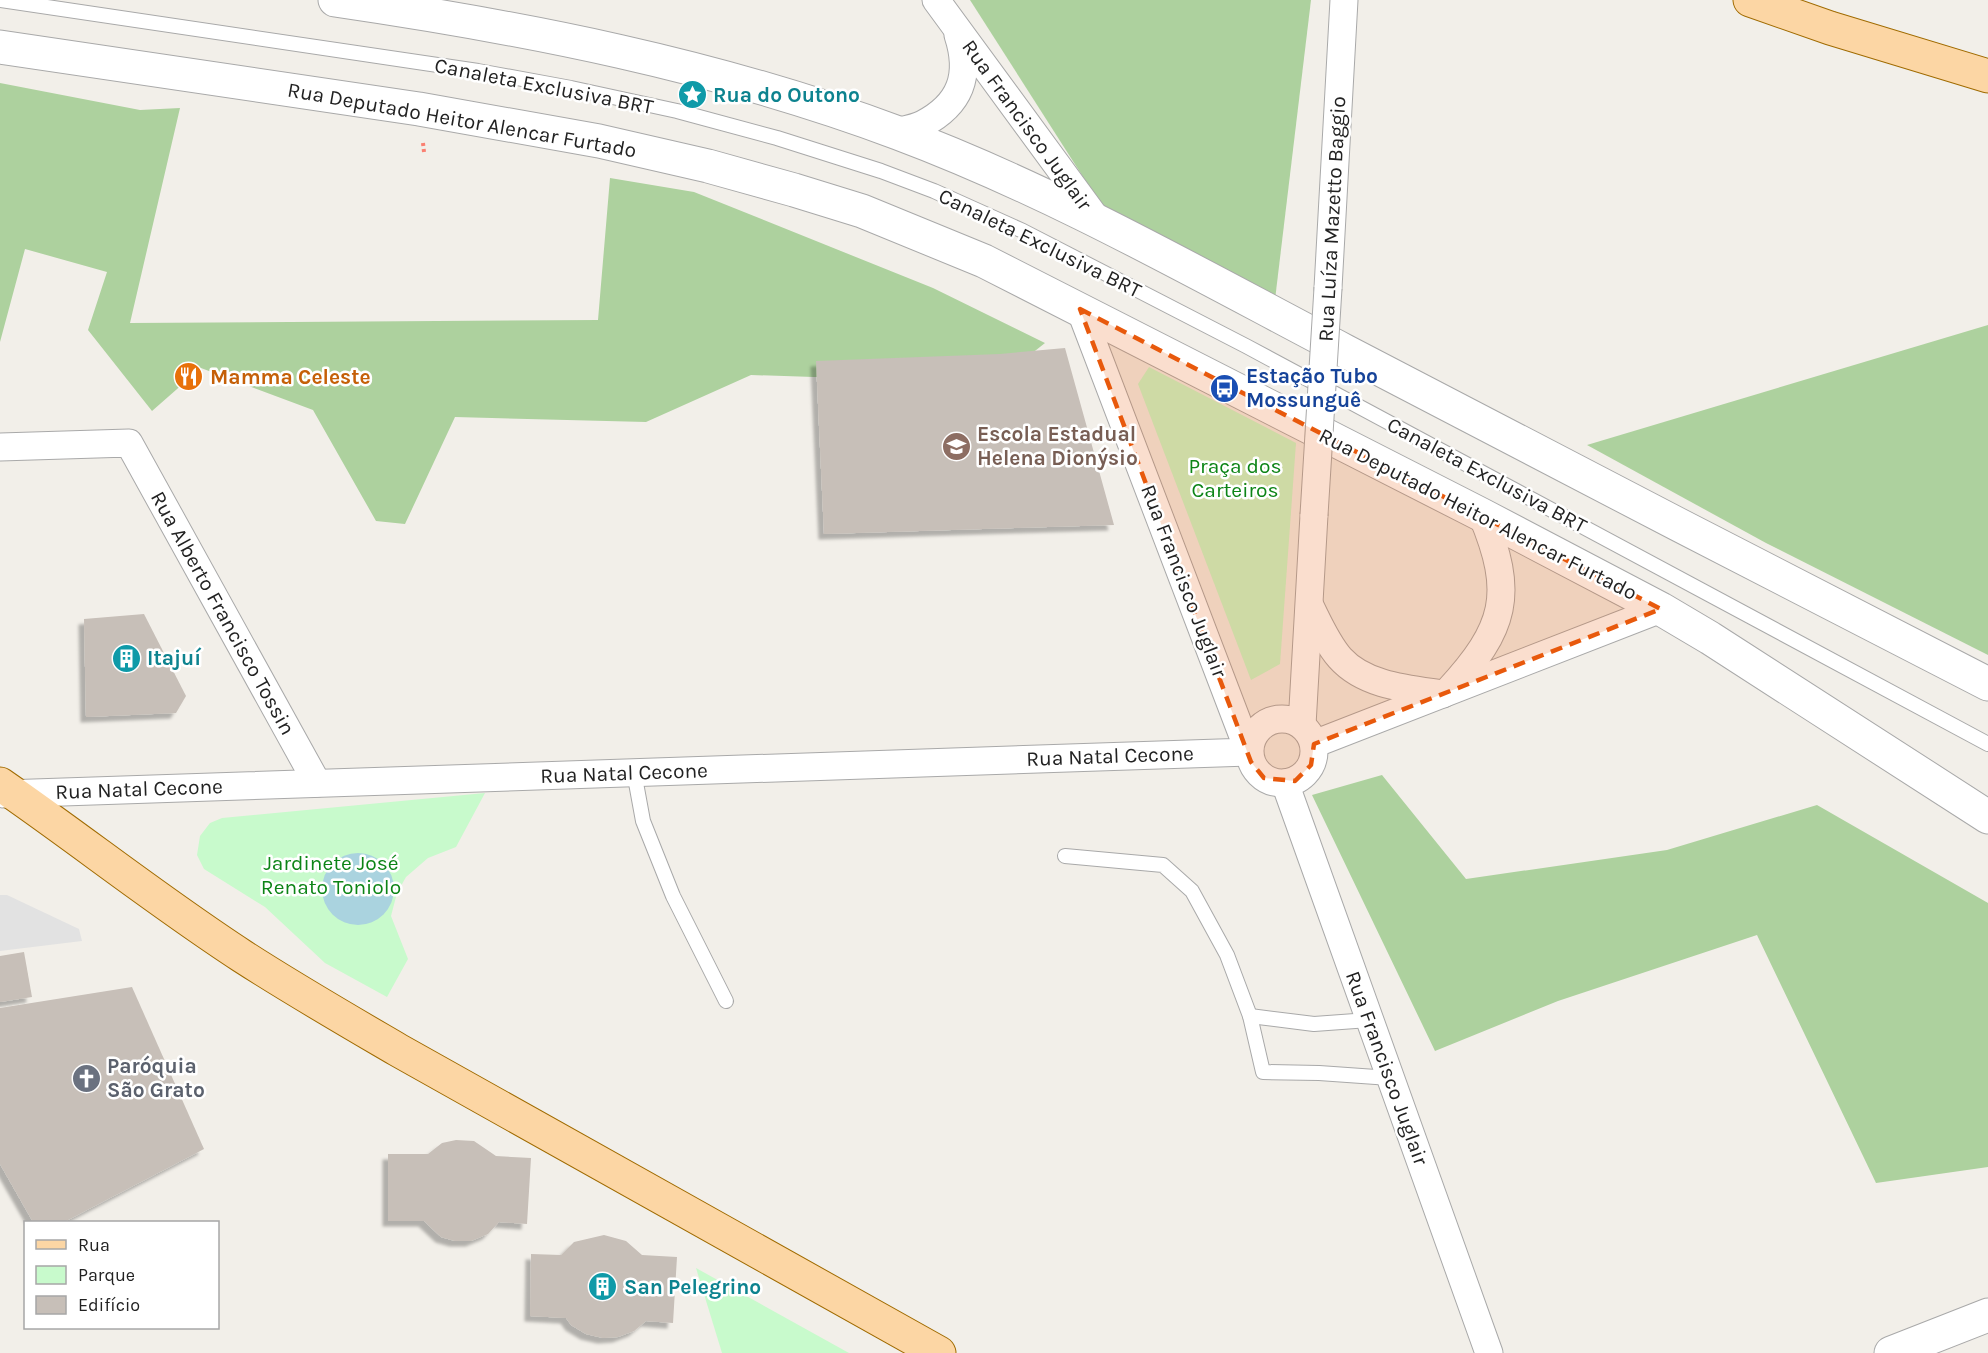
<svg xmlns="http://www.w3.org/2000/svg" width="1988" height="1353" viewBox="0 0 1988 1353" font-family="Karla,sans-serif">
<style>
.forest{fill:#add19e}
.park{fill:#c8facc}
.parking{fill:#e2e2e2}
.water{fill:#aad3df}
.building{fill:#c7bfb8;filter:url(#shadow)}
.lines{fill:none;stroke-linecap:round;stroke-linejoin:round}
.service-casing{stroke:#a9a9a9;stroke-width:16}
.minor-casing{stroke:#a9a9a9;stroke-width:29}
.tertiary-casing{stroke:#a9a9a9;stroke-width:35}
.primary-casing{stroke:#a06b00;stroke-width:35}
.path{stroke:#fa8072;stroke-width:4;stroke-dasharray:3 3;stroke-linecap:butt}
.service{stroke:#fff;stroke-width:14}
.minor{stroke:#fff;stroke-width:27}
.tertiary{stroke:#fff;stroke-width:33}
.primary{stroke:#fcd6a4;stroke-width:33}
.minor-bridge-casing{stroke:#a9a9a9;stroke-width:29;stroke-linecap:butt}
.minor-bridge{stroke:#fff;stroke-width:27}
.marked{fill:#e8590c;fill-opacity:0.2;stroke:#e8590c;stroke-width:4.5;stroke-dasharray:12 8;stroke-linejoin:round}
.labels{text-anchor:middle;dominant-baseline:central;stroke-width:5;stroke-linejoin:round;paint-order:stroke}
.street-label{font-size:21px;fill:#222;stroke:#fff}
.culture-label{font-size:21px;font-weight:bold;fill:#0d838f;stroke:#fff;text-anchor:start}
.transit-label{font-size:21px;font-weight:bold;fill:#164399;stroke:#fff;text-anchor:start}
.food-label{font-size:21px;font-weight:bold;fill:#c56008;stroke:#fff;text-anchor:start}
.education-label{font-size:21px;font-weight:bold;fill:#785e54;stroke:#fff;text-anchor:start}
.park-label{font-size:21px;fill:#0c8416;stroke:#fff}
.worship-label{font-size:21px;font-weight:bold;fill:#5b616d;stroke:#fff;text-anchor:start}
</style>
<defs>
<filter id="shadow"><feDropShadow dx="-5.5" dy="5.5" stdDeviation="1.5" flood-color="#0004"/></filter>
</defs>
<rect width="100%" height="100%" fill="#f2efe9"/>
<g class="forest">
<polygon points="970,0 1311,0 1274,308 1101,205"/>
<polygon points="0,83 140,110 180,108 130,323 598,320 610,178 694,192 933,288 1045,343 1006,374 814,377 751,375 646,422 455,417 405,524 376,521 313,410 201,368 152,411 88,330 107,272 25,249 0,342"/>
<polygon points="1988,325 1988,655 1766,543 1587,445"/>
<polygon points="1382,775 1466,879 1667,850 1817,805 1988,903 1988,1167 1876,1183 1757,935 1558,1001 1435,1051 1312,795"/>
</g>
<g class="park">
<polygon points="1149,367 1296,443 1280,664 1251,680 1138,384"/>
<polygon points="485,793 456,847 428,858 406,877 397,893 391,916 408,959 387,997 325,963 265,907 204,869 197,855 200,836 210,823 222,818"/>
<polygon points="696,1268 849,1353 722,1353"/>
</g>
<polygon class="parking" points="0,895 7,895 79,929 82,941 0,951"/>
<circle class="water" cx="358" cy="889" r="36"/>
<g class="building">
<polygon points="1065,348 1114,525 824,534 816,361 1000,354"/>
<polygon points="144,614 186,696 176,713 86,717 84,619"/>
<polygon points="24,952 32,997 0,1002 0,956"/>
<polygon points="132,987 204,1149 64,1222 33,1222 0,1164 0,1008"/>
<polygon points="456,1140 474,1141 496,1156 531,1158 527,1224 499,1222 488,1234 471,1241 455,1241 441,1237 424,1221 388,1221 388,1154 428,1154 442,1143"/>
<polygon points="604,1235 626,1241 642,1255 677,1257 673,1323 646,1321 634,1331 618,1337 603,1338 586,1334 571,1325 566,1318 530,1316 531,1254 561,1255 574,1242"/>
</g>
<g class="lines">
<defs>
<g id="service">
<polyline points="0,0 478,71 571,88 677,111 777,138 881,171 934,191 1023,231 1246,346 1988,744"/>
<polyline points="634,772 643,821 673,896 726,1001"/>
<polyline points="1065,856 1163,865 1192,891 1227,955 1250,1016 1263,1072 1319,1073 1390,1078"/>
<polyline points="1250,1016 1314,1024 1369,1020"/>
</g>
<g id="minor">
<polyline points="936,0 1098,221"/>
<path d="M896,132c8,-2 19,-4 27,-8 38,-20 48,-49 35,-89"/>
<polyline points="1328,288 1344,0"/>
<polyline points="0,447 129,443 317,783"/>
<path d="M1310,606c9,18 17,37 30,52 25,28 69,31 103,36"/>
<path d="M1448,691c58,-63 67,-97 34,-176"/>
<circle cx="1282" cy="751" r="32"/>
<polyline points="1302,725 1314,515"/>
<polyline points="1314,744 1661,609"/>
<polyline points="1285,783 1489,1353"/>
<polyline points="4,794 1249,752 1080,309"/>
</g>
<g id="tertiary">
<path d="M335,0c191,28 381,65 563,133 155,58 300,141 447,218 214,112 428,223 643,333"/>
<polyline points="0,47 419,109 599,141 708,166 794,190 862,211 984,261 1482,515 1661,609 1710,638 1988,817"/>
<polyline points="1891,1353 1988,1315"/>
</g>
<g id="primary">
<polyline points="1750,0 1830,28 1988,76"/>
<path d="M0,784c81,56 159,118 242,172 51,33 103,63 156,94l541,303"/>
</g>
</defs>
<use href="#service" class="service-casing"/>
<use href="#minor" class="minor-casing"/>
<use href="#tertiary" class="tertiary-casing"/>
<use href="#primary" class="primary-casing"/>
<polyline class="path" points="423,143 424,152"/>
<use href="#service" class="service"/>
<use href="#minor" class="minor"/>
<use href="#tertiary" class="tertiary"/>
<use href="#primary" class="primary"/>
<defs>
<polyline id="minor-bridge" points="1314,515 1328,288"/>
</defs>
<use href="#minor-bridge" class="minor-bridge-casing"/>
<use href="#minor-bridge" class="minor-bridge"/>
</g>
<path class="marked" d="M1080,309l581,300 -347,135 -3,21 -16,16 -31,-3 -13,-16z"/>
<defs>
<symbol id="sight-disc" viewBox="-11 -11 22 22"><circle r="9.5" fill="#0f9aa8" stroke="#fff"/><path d="M0-6L1.8-2.2L6-1.7L2.9 1.2L3.7 5.4L0 3.3L-3.7 5.4L-2.9 1.2L-6-1.7L-1.8-2.2Z" fill="#fff"/></symbol>
<symbol id="restaurant-disc" viewBox="-11 -11 22 22"><circle r="9.5" fill="#e8710a" stroke="#fff"/><path d="M-5-6h1v4h1v-4h1v4h1v-4h1v5L-1.5 .5V6h-2V.5L-5-1ZM5-6V6H3V1.5H1.5Q1.5-4 5-6Z" fill="#fff"/></symbol>
<symbol id="bus-disc" viewBox="-11 -11 22 22"><circle r="9.5" fill="#1a4fb4" stroke="#fff"/><path d="M-5-6H5V4H4V6H2V4H-2V6H-4V4H-5ZM-3.5-4V0h7V-4ZM-3.5 1.2v1.5H-2V1.2ZM2 1.2v1.5H3.5V1.2Z" fill="#fff"/></symbol>
<symbol id="school-disc" viewBox="-11 -11 22 22"><circle r="9.5" fill="#8d6e63" stroke="#fff"/><path d="M0-5L7-2L0 1L-7-2ZM-4 1L0 2.5L4 1V4Q0 6-4 4Z" fill="#fff"/></symbol>
<symbol id="building-disc" viewBox="-11 -11 22 22"><circle r="9.5" fill="#0f9aa8" stroke="#fff"/><path d="M-4-6H4V6H1V3H-1V6H-4ZM-2.5-4.3h1.7v1.8h-1.7ZM.8-4.3h1.7v1.8H.8ZM-2.5-1h1.7V.8h-1.7ZM.8-1h1.7V.8H.8Z" fill="#fff"/></symbol>
<symbol id="church-disc" viewBox="-11 -11 22 22"><circle r="9.5" fill="#6b7280" stroke="#fff"/><path d="M-1.2-6h2.4v3.5h3.3v2.4h-3.3V6h-2.4V-.1h-3.3v-2.4h3.3Z" fill="#fff"/></symbol>
</defs>
<g fill-rule="evenodd">
<use href="#sight-disc" x="676" y="78" width="33" height="33"/>
<use href="#restaurant-disc" x="172" y="360" width="33" height="33"/>
<use href="#bus-disc" x="1208" y="372" width="33" height="33"/>
<use href="#school-disc" x="940" y="430" width="33" height="33"/>
<use href="#building-disc" x="110" y="642" width="33" height="33"/>
<use href="#church-disc" x="70" y="1062" width="33" height="33"/>
<use href="#building-disc" x="586" y="1270" width="33" height="33"/>
</g>
<g class="labels">
<g class="street-label">
<text transform="translate(544 86) rotate(11)">Canaleta Exclusiva BRT</text>
<text transform="translate(462 120) rotate(10)">Rua Deputado Heitor Alencar Furtado</text>
<text transform="translate(1027 125) rotate(54)">Rua Francisco Juglair</text>
<text transform="translate(1332 219) rotate(-87)">Rua Luíza Mazetto Baggio</text>
<text transform="translate(1040 243) rotate(26)">Canaleta Exclusiva BRT</text>
<text transform="translate(1487 475) rotate(28)">Canaleta Exclusiva BRT</text>
<text transform="translate(1478 514) rotate(27)">Rua Deputado Heitor Alencar Furtado</text>
<text transform="translate(1184 581) rotate(69)">Rua Francisco Juglair</text>
<text transform="translate(223 613) rotate(61)">Rua Alberto Francisco Tossin</text>
<text transform="translate(1110 756) rotate(-2)">Rua Natal Cecone</text>
<text transform="translate(624 773) rotate(-2)">Rua Natal Cecone</text>
<text transform="translate(139 789) rotate(-2)">Rua Natal Cecone</text>
<text transform="translate(1387 1068) rotate(70)">Rua Francisco Juglair</text>
</g>
<g class="culture-label">
<text x="713" y="95">Rua do Outono</text>
<text x="147" y="658">Itajuí</text>
<text x="624" y="1287">San Pelegrino</text>
</g>
<g class="transit-label">
<text x="1246" y="376">Estação Tubo<tspan x="1246" dy="24">Mossunguê</tspan></text>
</g>
<g class="food-label">
<text x="210" y="377">Mamma Celeste</text>
</g>
<g class="education-label">
<text x="977" y="434">Escola Estadual<tspan x="977" dy="24">Helena Dionýsio</tspan></text>
</g>
<g class="park-label">
<text x="1235" y="466">Praça dos<tspan x="1235" dy="24">Carteiros</tspan></text>
<text x="331" y="863">Jardinete José<tspan x="331" dy="24">Renato Toniolo</tspan></text>
</g>
<g class="worship-label">
<text x="107" y="1066">Paróquia<tspan x="107" dy="24">São Grato</tspan></text>
</g>
</g>
<rect x="24" y="1221" width="195" height="108" fill="#ffffff" stroke="#a7a7a7" stroke-width="1.5"/>
<rect x="36" y="1240" width="30" height="9" fill="#fcd6a4" stroke="#a7a7a7" stroke-width="1.5"/>
<text x="78" y="1251" font-size="18" fill="#222222">Rua</text>
<rect x="36" y="1266" width="30" height="18" fill="#c8facc" stroke="#a7a7a7" stroke-width="1.5"/>
<text x="78" y="1281" font-size="18" fill="#222222">Parque</text>
<rect x="36" y="1296" width="30" height="18" fill="#c7bfb8" stroke="#a7a7a7" stroke-width="1.5"/>
<text x="78" y="1311" font-size="18" fill="#222222">Edifício</text>
</svg>
